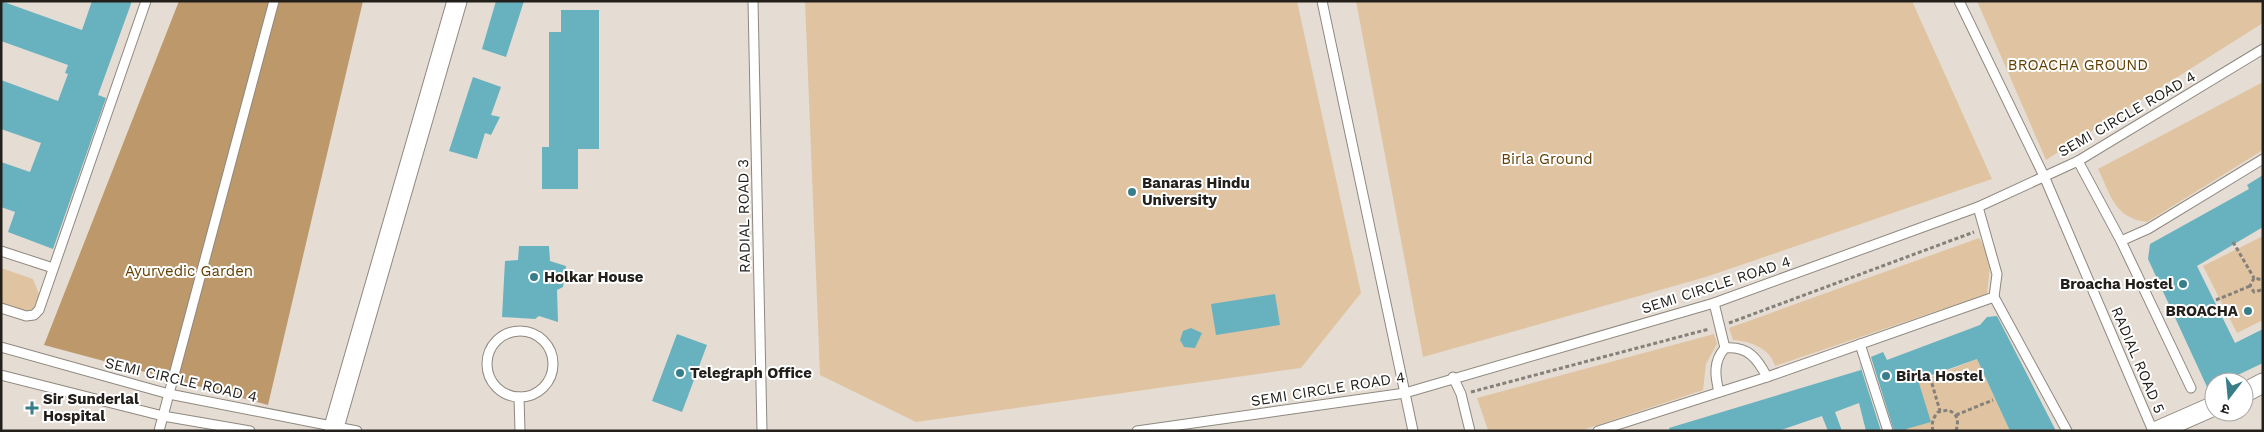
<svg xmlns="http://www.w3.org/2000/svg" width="2264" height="432" viewBox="0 0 2264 432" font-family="'Work Sans','Noto Sans Devanagari',sans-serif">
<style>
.green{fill:#e0c4a2}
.forest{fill:#bc986a}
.building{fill:#68b1bf}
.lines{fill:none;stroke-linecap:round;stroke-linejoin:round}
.lane-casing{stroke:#8f887f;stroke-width:11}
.street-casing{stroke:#8f887f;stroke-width:21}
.path{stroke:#858079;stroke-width:3;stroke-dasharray:4 2.5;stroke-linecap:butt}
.lane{stroke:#fff;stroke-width:9}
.street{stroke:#fff;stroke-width:19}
.poi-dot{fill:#377d8a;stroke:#fff;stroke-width:2}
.labels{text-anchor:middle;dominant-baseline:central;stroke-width:4;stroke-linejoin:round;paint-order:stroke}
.park-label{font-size:15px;fill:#623e01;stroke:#fff}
.street-label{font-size:15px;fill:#23201c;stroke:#fff}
.poi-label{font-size:15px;font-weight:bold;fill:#23201c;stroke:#fff;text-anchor:start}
</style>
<rect width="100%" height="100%" fill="#e5ddd3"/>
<g class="green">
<polygon points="805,1 1297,1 1361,293 1301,368 916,422 820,375"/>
<polygon points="1356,1 1912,1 1992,179 1706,277 1423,357"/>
<polygon points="1977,1 2263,1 2263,23 2046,160"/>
<path d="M2263,82v68l-116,72c-33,-4 -36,-27 -49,-53z"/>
<polygon points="2263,236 2263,320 2237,333 2203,266"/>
<path d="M1979,238l12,20 -4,36 -212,72c-5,-18 -25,-25 -42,-26l-4,-12z"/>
<polygon points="1,268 33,279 40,297 33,320 1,309"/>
<polygon points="1714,334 1717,344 1706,364 1703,390 1580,431 1488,430 1477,398"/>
<polygon points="1977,359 2010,431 1907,431 1895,391"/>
</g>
<polygon class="forest" points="179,1 363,1 268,405 44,345"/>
<g class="building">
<polygon points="1,1 82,30 92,1 132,1 98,95 106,98 53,249 8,232 15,212 1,207 1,162 30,172 41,143 1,129 1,80 58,101 68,74 65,73 68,65 1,41"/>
<polygon points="496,1 524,1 506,57 482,49"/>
<polygon points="561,10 599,10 599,149 578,149 578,189 542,189 542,147 549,147 549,32 561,32"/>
<polygon points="473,77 501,87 491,115 500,117 491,135 485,133 477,159 449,151"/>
<polygon points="2263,175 2263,227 2197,266 2235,343 2263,329 2263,363 2223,382 2214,382 2214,386 2208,389 2148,259 2150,244 2249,189 2247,185"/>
<polygon points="519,246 549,246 550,261 566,266 563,287 557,290 558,322 539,316 535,319 502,317 505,261 518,260"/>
<polygon points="1275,294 1280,325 1216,335 1211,304"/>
<polygon points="1997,316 2056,431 2010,431 1977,359 1918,380 1931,422 1906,429 1907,431 1894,431 1871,357 1883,352 1887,360 1980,325 1987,317"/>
<polygon points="1191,328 1202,333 1195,348 1184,347 1180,340 1183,331"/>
<polygon points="677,334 707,345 682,412 652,401"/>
<polygon points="1859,362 1881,431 1866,431 1859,403 1835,412 1842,431 1828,431 1822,416 1778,431 1670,431 1669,428 1861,370"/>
</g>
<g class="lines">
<defs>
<g id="lane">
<polyline points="753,1 762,431"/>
<polyline points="1322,1 1413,431"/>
<polyline points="1959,1 2044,176 2153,431"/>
<polyline points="2078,161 2121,241 2191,388"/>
<polyline points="2121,241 2148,229 2263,159"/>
<polyline points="1,251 53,268"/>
<polyline points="1994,297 2067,431"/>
<polyline points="1714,303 1725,348"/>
<polyline points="1,308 26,316 34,315 39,310 146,1"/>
<circle cx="520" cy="364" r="33"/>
<polyline points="1860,344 1888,431"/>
<polyline points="1,347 169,394 357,431"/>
<polyline points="1,375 163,416 250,431"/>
<polyline points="1453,377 1461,394 1470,431"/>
<path d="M1719,392c-4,-16 -6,-31 6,-44 23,-2 32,10 42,29"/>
<polyline points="519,397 520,431"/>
<polyline points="159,431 274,1"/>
<polyline points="1137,431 1405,393 1714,303 1978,207 2078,161 2263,49"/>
<polyline points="1598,431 1767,377 1994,297 1997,274 1978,207"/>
</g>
<g id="street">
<polyline points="2244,393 2263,383"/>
<polyline points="334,427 457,1"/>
<polyline points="2157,431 2214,406"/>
</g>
</defs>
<use href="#lane" class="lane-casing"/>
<use href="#street" class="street-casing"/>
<g class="path">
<polyline points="2233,242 2254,278"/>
<polyline points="2261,290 2254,292 2250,286 2254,278 2263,280"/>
<polyline points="2216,300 2250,286"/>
<polyline points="1729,323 1974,232"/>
<polyline points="1930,377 1940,411"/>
<polyline points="1471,392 1709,329"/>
<polyline points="1956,415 1993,400"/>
<path d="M1933,431c-2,-8 0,-13 5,-19l10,-2c10,4 11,11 8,21"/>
</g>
<use href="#lane" class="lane"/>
<use href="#street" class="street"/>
</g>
<g class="poi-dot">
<circle cx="1132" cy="192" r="5"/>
<circle cx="534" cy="277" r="5"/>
<circle cx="2183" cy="284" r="5"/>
<circle cx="2248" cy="311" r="5"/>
<circle cx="680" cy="373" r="5"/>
<circle cx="1886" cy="376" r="5"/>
<path d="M29.5 400.5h5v5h5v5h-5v5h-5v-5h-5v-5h5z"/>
</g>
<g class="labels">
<g class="park-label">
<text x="2078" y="65">BROACHA GROUND</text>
<text x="1547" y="159">Birla Ground</text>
<text x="189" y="271">Ayurvedic Garden</text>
</g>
<g class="street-label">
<text transform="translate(2127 114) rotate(-30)">SEMI CIRCLE ROAD 4</text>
<text transform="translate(744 216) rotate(-91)">RADIAL ROAD 3</text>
<text transform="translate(1716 285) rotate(-18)">SEMI CIRCLE ROAD 4</text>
<text transform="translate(2138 360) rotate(67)">RADIAL ROAD 5</text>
<text transform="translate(181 380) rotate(13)">SEMI CIRCLE ROAD 4</text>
<text transform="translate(1328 389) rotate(-9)">SEMI CIRCLE ROAD 4</text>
</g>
<g class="poi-label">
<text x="1142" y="183">Banaras Hindu<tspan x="1142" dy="17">University</tspan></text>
<text x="544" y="277">Holkar House</text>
<text x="2173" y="284" text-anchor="end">Broacha Hostel</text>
<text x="2238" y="311" text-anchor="end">BROACHA</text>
<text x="690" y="373">Telegraph Office</text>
<text x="1896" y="376">Birla Hostel</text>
<text x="43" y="399">Sir Sunderlal<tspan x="43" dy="17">Hospital</tspan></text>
</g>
</g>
<rect width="2264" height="432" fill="none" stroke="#23201c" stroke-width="5"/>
<g transform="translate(2229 397) rotate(196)"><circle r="24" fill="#ffffff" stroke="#a7a6a4"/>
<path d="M0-4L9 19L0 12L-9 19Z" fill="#377d8a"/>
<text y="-8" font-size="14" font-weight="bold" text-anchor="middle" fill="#23201c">उ</text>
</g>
</svg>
